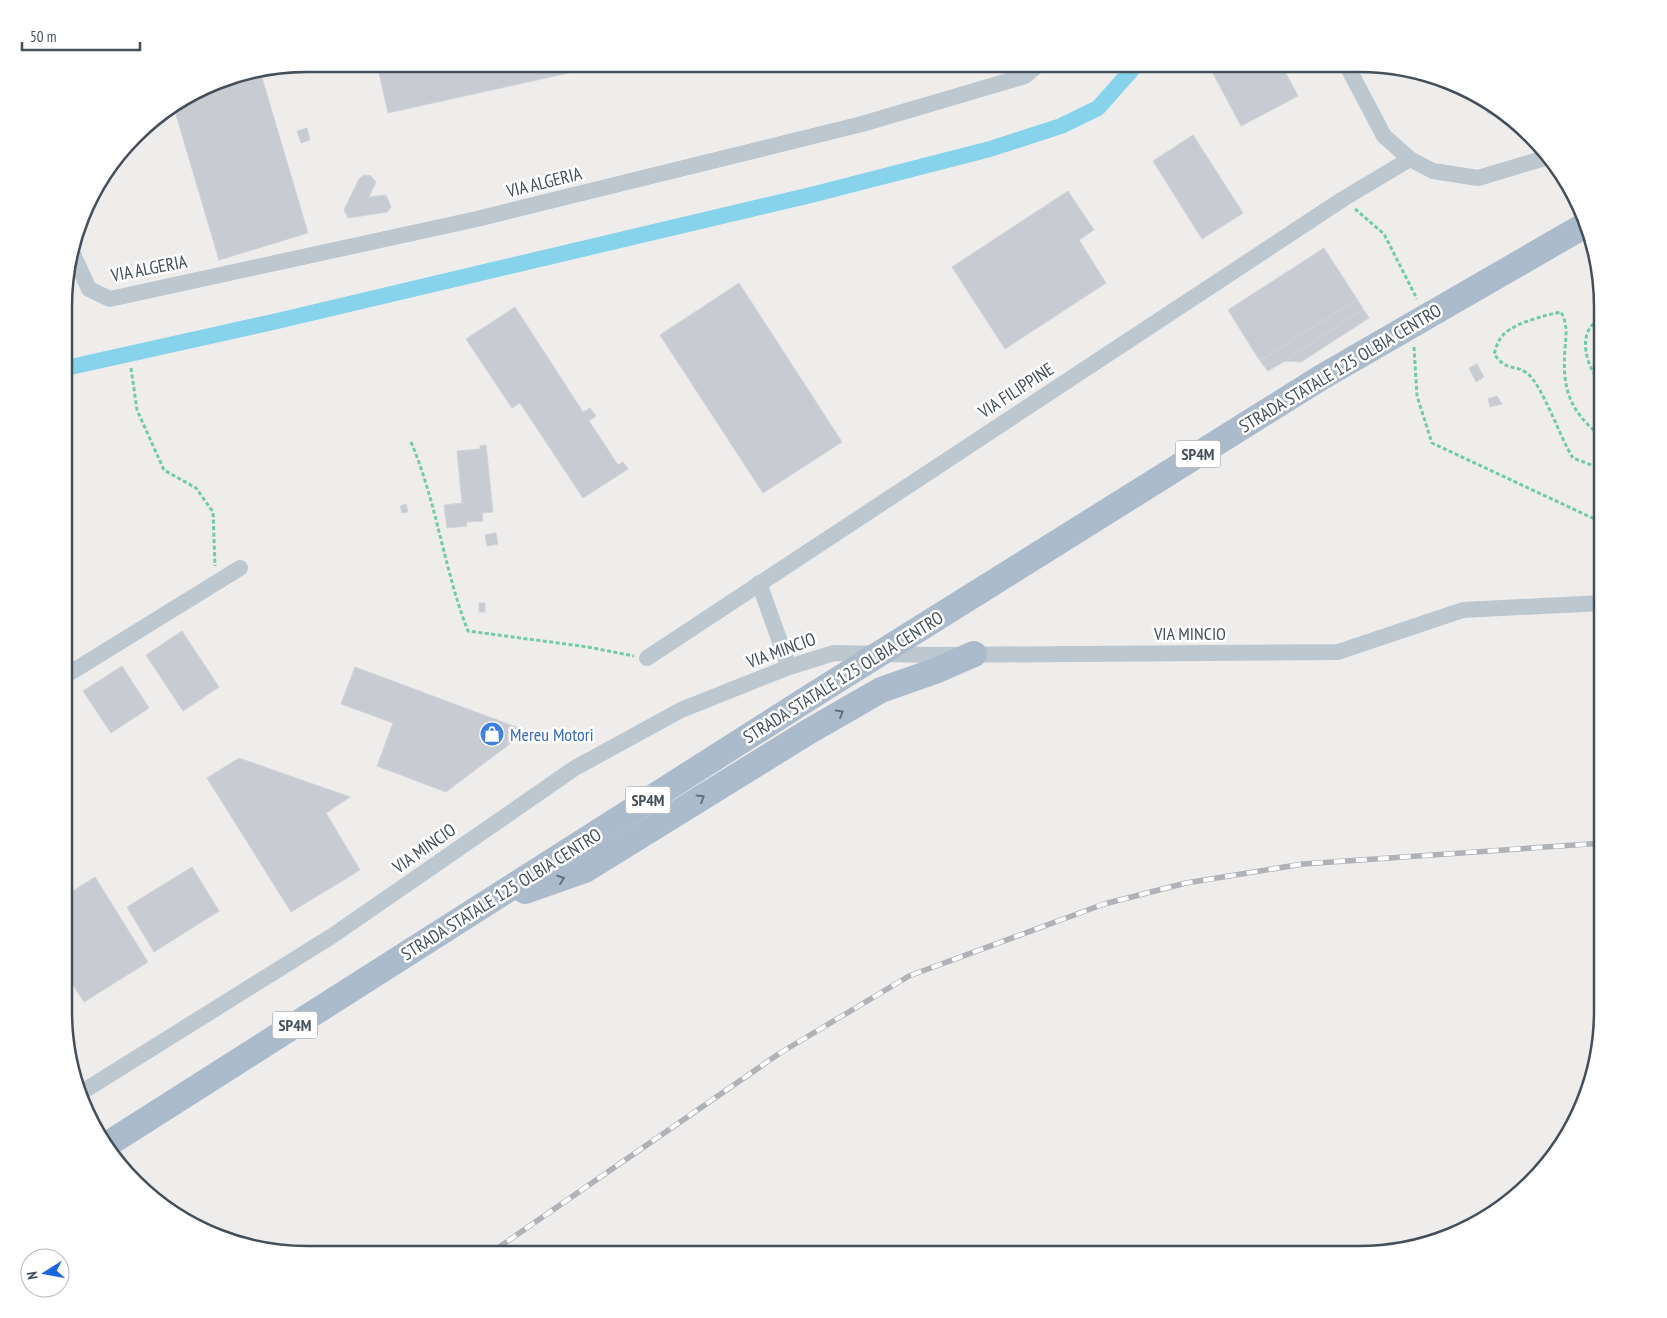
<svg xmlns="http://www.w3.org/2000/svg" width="1667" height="1318" viewBox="0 0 1667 1318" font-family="'PT Sans Narrow',sans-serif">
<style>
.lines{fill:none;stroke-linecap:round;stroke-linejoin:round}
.canal{stroke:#87d3eb;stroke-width:16}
.building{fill:#c9cbd3;stroke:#d0d3d8}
.path{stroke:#72cca3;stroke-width:3;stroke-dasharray:4 2.5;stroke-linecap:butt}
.minor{stroke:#bdc7cf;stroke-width:16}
.primary{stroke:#acbbcc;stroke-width:26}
.rail-casing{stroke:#afb2b7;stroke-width:5.5}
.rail{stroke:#fff;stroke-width:4;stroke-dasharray:11;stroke-linecap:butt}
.primary-bridge{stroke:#acbbcc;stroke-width:26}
.oneway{stroke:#646f7c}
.labels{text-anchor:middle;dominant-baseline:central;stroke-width:5;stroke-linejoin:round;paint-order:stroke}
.shield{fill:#fff;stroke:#7d848c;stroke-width:1}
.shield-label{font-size:16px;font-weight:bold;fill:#454f5a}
.street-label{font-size:18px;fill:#454f5a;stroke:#fff}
.shop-label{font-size:18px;fill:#366cbe;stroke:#fff;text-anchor:start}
.rim{fill:none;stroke:#454f5a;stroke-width:2.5}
</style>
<rect width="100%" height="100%" fill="#efedec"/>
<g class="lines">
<polyline class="canal" points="66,368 273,322 811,195 990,149 1061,126 1098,108 1137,64"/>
</g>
<g class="building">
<polygon points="377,64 571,64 573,72 388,113"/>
<polygon points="1208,64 1281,64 1298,96 1241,126"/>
<polygon points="260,71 308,233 219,260 174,108 229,77"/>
<polygon points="1482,101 1497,110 1488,114"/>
<polygon points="307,128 310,140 301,143 297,131"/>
<polygon points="1193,135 1243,213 1202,239 1153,161"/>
<polygon points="364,175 371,176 376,182 369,197 386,195 391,207 387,212 348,218 344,210 359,179"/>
<polygon points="1068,191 1094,230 1079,240 1106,283 1005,349 952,267"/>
<polygon points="1324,248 1357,299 1260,361 1228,310"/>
<polygon points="739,283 842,442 763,493 660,335"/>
<polygon points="1357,299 1363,309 1285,361 1268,371 1260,361"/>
<polygon points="515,307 583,412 590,408 596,416 589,421 618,465 623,462 628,469 583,498 520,403 512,408 466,339"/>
<polygon points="1363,309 1369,318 1301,362 1285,361"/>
<polygon points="1477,364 1484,377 1476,382 1469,368"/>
<polygon points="1497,396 1502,404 1490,407 1488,399"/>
<polygon points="486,445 493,512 482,513 483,521 466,522 467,526 447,528 444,505 462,503 457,451 480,449 480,446"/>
<polygon points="406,504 408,512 402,513 400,506"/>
<polygon points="496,533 498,544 487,546 485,535"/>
<rect x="479" y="603" width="6" height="9"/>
<polygon points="182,631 219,687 183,711 146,655"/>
<polygon points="122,666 149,708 111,733 83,691"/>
<polygon points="355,667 527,731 446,792 377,766 393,723 341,704"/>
<polygon points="239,758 350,797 326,813 360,870 291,912 207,778"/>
<polygon points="65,766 72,779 65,783"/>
<polygon points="192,867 219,911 154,952 127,907"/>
<polygon points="95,877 148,962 84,1002 64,971 65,896"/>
</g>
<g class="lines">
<g class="path">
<polyline points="1355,209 1384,234 1417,299"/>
<polyline points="1414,347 1417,396 1432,443 1603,523"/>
<polyline points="131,368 137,410 164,470 196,488 213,512 215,566"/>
<path d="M1603,386c-17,-18 -29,-57 0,-68"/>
<path d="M411,442c26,61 33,128 57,189l120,16 46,9"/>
<path d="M1603,464l-6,3 -24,-9c-13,-20 -30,-72 -46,-85 -13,-9 -20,-1 -33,-19 2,-5 3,-11 6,-15 8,-15 46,-24 61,-27 7,13 5,23 4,37 -3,39 4,60 33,85l5,1"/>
</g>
<g class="minor">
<polyline points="1346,64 1384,136 1410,159 1433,171 1478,178 1545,158"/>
<polyline points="73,254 89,289 110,299 477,219 862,124 1025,76 1039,64"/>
<polyline points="759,583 789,667"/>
<polyline points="647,658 1343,199 1410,159"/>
<polyline points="65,676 240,568"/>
<polyline points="82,1092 332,936 575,768 681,710 789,667 834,653 933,655 1338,652 1463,610 1603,603"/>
</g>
<g class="primary">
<polyline points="525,891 585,870 808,732 881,690 935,671 974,654"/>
<polyline points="108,1144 815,694"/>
</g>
<defs>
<polyline id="rail" points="489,1254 780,1053 909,976 1104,904 1186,883 1303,864 1603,843"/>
</defs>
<use href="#rail" class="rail-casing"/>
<use href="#rail" class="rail"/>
<polyline class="primary-bridge" points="815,694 1322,377 1587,224"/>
</g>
<defs><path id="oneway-chevron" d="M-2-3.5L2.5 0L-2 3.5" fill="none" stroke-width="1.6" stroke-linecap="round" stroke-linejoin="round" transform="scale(1.25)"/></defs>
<g class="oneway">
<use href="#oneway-chevron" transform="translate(840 713) rotate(-30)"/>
<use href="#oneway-chevron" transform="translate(701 798) rotate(-32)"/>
<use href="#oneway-chevron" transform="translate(561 879) rotate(-19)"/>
</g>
<defs>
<symbol id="shop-disc" viewBox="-11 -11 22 22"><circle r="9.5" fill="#3f7fe0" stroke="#fff"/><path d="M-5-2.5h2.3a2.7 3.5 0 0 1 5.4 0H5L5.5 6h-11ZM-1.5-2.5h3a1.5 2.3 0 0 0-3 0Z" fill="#fff"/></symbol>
</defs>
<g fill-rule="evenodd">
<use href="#shop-disc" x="478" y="720" width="28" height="28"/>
</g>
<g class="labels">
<g class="shield">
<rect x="1175.5" y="440.5" width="45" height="27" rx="4"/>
<rect x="625.5" y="786.5" width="45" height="27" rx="4"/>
<rect x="272.5" y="1011.5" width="45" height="27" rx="4"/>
</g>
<g class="shield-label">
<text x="1198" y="454">SP4M</text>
<text x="648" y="800">SP4M</text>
<text x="295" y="1025">SP4M</text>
</g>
<g class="street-label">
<text transform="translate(544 182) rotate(-14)">VIA ALGERIA</text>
<text transform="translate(149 268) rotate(-11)">VIA ALGERIA</text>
<text transform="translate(1340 368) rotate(-31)">STRADA STATALE 125 OLBIA CENTRO</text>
<text transform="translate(1016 390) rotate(-33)">VIA FILIPPINE</text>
<text x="1190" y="633">VIA MINCIO</text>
<text transform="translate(781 650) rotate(-20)">VIA MINCIO</text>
<text transform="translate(843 677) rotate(-32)">STRADA STATALE 125 OLBIA CENTRO</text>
<text transform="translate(424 848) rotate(-35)">VIA MINCIO</text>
<text transform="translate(501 894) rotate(-32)">STRADA STATALE 125 OLBIA CENTRO</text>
</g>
<g class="shop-label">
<text x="510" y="734">Mereu Motori</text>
</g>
</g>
<path d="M0 0H1667V1318H0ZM307 72H1359A235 235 0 0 1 1594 307V1011A235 235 0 0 1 1359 1246H307A235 235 0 0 1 72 1011V307A235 235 0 0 1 307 72Z" fill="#fff" fill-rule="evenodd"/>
<path class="rim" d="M307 72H1359A235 235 0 0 1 1594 307V1011A235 235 0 0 1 1359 1246H307A235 235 0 0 1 72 1011V307A235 235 0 0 1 307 72Z"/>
<g transform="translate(45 1273) rotate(259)"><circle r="24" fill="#ffffff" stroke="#b5b9bd"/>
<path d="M0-4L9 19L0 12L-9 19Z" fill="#1968dd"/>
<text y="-8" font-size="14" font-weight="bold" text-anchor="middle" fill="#454f5a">N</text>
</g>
<path d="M22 42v8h118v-8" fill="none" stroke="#454f5a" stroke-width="2.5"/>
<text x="30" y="42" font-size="15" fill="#454f5a" stroke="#ffffff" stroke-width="4" paint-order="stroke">50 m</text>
</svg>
